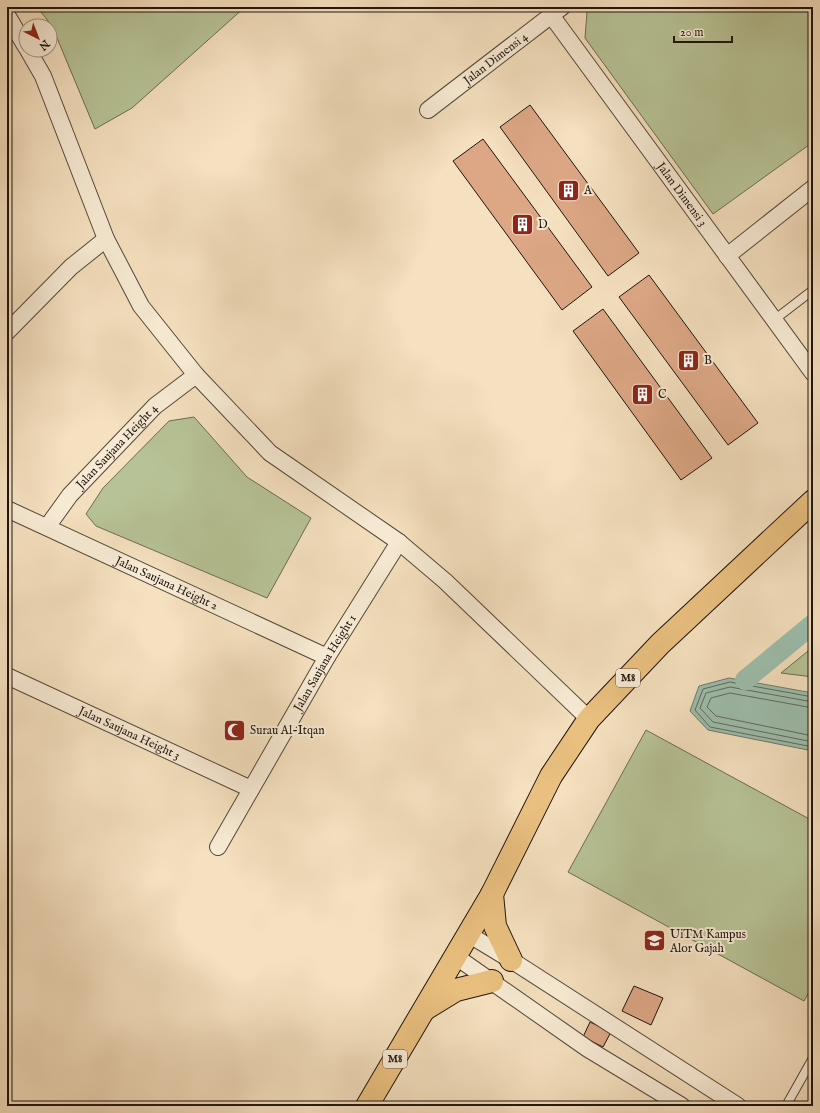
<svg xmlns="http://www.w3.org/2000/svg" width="820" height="1113" viewBox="0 0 820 1113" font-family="'IM FELL English',serif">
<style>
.green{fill:#b7c396;stroke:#6b6c52}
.water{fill:#9dbead;stroke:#6b7a6d}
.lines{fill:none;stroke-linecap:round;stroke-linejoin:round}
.shore{stroke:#5e6a5e;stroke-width:1}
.canal{stroke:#9dbead;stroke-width:20}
.building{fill:#dda786;stroke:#1f150e}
.service-casing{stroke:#54483a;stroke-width:10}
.minor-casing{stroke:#54483a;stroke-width:18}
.primary-casing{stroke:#1f150e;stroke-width:24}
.service{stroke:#f8ebd5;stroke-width:8}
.minor{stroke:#f8ebd5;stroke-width:16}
.primary{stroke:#eac080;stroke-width:22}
.labels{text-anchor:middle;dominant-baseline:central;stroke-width:4;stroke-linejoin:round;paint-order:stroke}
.shield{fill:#f8ebd5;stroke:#60554a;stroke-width:1}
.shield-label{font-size:11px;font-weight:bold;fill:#1f150e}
.street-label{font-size:12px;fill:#1f150e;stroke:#f8ebd5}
.poi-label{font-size:12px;fill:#1f150e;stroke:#f8ebd5;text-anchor:start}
</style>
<rect width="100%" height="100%" fill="#f5e0bf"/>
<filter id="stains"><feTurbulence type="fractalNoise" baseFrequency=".005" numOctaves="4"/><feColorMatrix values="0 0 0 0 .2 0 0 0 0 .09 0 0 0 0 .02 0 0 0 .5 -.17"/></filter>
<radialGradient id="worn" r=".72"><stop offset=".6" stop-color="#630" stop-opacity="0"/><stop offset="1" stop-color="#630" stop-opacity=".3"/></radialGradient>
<g class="green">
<polygon points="37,7 245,7 132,108 95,129 52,26"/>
<polygon points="593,7 813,7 813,142 713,214 585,38 587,12"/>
<polygon points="194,417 247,477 311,518 267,598 96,526 86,514 103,488 169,421"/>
<polygon points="813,647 813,677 781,673"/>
<polygon points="646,730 813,821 813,985 804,1001 568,872"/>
</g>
<polygon class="water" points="729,678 813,693 813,751 708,730 690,711 699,686"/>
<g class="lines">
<g class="shore">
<polyline points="813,697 730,682 703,689 695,710 710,727 813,747"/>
<polyline points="813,702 730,687 706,693 700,708 713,722 813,742"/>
<polyline points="813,708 730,693 711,698 707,707 716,716 813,736"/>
</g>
<polyline class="canal" points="745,680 813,624"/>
</g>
<g class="building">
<polygon points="530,105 639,253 608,276 500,127"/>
<polygon points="483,139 592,287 562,310 453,161"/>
<polygon points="649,275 758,423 728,445 619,297"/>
<polygon points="813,306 813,315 809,309"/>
<polygon points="603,309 712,458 681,480 573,331"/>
<polygon points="634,986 663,998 651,1025 622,1011"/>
<polygon points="590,1022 611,1032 603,1047 583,1037"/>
</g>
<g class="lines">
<defs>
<g id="service">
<polyline points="774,320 813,290"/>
<polyline points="786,1106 813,1058"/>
</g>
<g id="minor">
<polyline points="7,15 26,47"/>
<path id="s1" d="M551,15l262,358"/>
<polyline points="28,50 43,76 106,239 141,306 196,375 270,453 399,542 445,581 589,719"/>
<path id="s2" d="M428,110l134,-103"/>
<polyline points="727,256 813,188"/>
<polyline points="7,332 71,267 106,239"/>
<path id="s3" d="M7,509l320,148"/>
<path id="s4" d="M47,527l23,-32 85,-89 41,-31"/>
<path id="s5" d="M7,676l244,113"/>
<path id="s6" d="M218,847l109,-190 72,-115"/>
<polyline points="468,934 511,960 738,1106"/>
<polyline points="455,956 588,1049 682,1106"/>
</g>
<g id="primary">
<polyline points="492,894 495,926 511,960"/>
<polyline points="425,1009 456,990 492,981"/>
<polyline points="367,1106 492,894 551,776 589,719 660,644 813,501"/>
</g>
</defs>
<use href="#service" class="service-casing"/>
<use href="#minor" class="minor-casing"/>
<use href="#primary" class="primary-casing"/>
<use href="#service" class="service"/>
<use href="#minor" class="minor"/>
<use href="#primary" class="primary"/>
</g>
<defs>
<symbol id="building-square" viewBox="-11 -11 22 22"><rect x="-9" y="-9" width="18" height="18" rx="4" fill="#8f2418" stroke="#f8ebd5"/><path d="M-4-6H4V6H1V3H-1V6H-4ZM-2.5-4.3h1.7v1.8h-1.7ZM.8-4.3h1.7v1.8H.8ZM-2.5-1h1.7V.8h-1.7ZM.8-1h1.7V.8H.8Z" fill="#fff"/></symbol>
<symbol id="mosque-square" viewBox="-11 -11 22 22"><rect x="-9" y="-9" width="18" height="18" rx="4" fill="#8f2418" stroke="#f8ebd5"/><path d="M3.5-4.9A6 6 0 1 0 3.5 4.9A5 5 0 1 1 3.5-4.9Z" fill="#fff"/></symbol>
<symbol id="university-square" viewBox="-11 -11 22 22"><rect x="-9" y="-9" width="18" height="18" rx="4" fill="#8f2418" stroke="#f8ebd5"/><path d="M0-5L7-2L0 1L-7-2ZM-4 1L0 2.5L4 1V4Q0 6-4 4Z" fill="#fff"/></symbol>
</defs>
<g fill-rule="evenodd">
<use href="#building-square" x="556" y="178" width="25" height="25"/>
<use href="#building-square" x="510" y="212" width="25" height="25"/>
<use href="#building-square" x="676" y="348" width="25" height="25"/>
<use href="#building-square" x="630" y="382" width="25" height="25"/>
<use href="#mosque-square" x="222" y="718" width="25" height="25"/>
<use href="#university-square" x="642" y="928" width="25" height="25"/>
</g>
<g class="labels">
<g class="shield">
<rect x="616" y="669" width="24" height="18" rx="3"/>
<rect x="383" y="1050" width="24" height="18" rx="3"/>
</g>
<g class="shield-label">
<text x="628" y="678">M8</text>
<text x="395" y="1059">M8</text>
</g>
<g class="street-label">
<text stroke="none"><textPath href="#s2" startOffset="85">Jalan Dimensi 4</textPath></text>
<text stroke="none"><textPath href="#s1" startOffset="222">Jalan Dimensi 3</textPath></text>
<text stroke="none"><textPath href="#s4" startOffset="107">Jalan Saujana Height 4</textPath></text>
<text stroke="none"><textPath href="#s3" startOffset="176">Jalan Saujana Height 2</textPath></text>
<text stroke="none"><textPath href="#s6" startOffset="213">Jalan Saujana Height 1</textPath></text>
<text stroke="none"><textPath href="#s5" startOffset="135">Jalan Saujana Height 3</textPath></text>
</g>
<g class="poi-label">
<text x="584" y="190">A</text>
<text x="538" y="224">D</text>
<text x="704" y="360">B</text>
<text x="658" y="394">C</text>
<text x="250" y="730">Surau Al-Itqan</text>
<text x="670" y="934">UiTM Kampus<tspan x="670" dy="14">Alor Gajah</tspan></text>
</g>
</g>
<rect width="820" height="1113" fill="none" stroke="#f5e0bf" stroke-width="24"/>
<rect x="8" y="8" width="804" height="1097" fill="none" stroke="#1f150e" stroke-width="2"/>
<rect x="12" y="12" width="796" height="1089" fill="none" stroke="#1f150e"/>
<g transform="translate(38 38) rotate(138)"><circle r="19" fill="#f8ebd5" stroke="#a19585"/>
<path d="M0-3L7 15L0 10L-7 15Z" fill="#8f2418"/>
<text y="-6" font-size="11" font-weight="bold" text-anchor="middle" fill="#1f150e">N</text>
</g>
<path d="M674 36v6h58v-6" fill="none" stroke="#1f150e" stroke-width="2"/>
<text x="680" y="36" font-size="12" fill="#1f150e" stroke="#f8ebd5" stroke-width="3" paint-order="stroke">20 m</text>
<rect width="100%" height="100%" filter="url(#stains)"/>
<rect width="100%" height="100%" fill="url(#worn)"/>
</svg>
